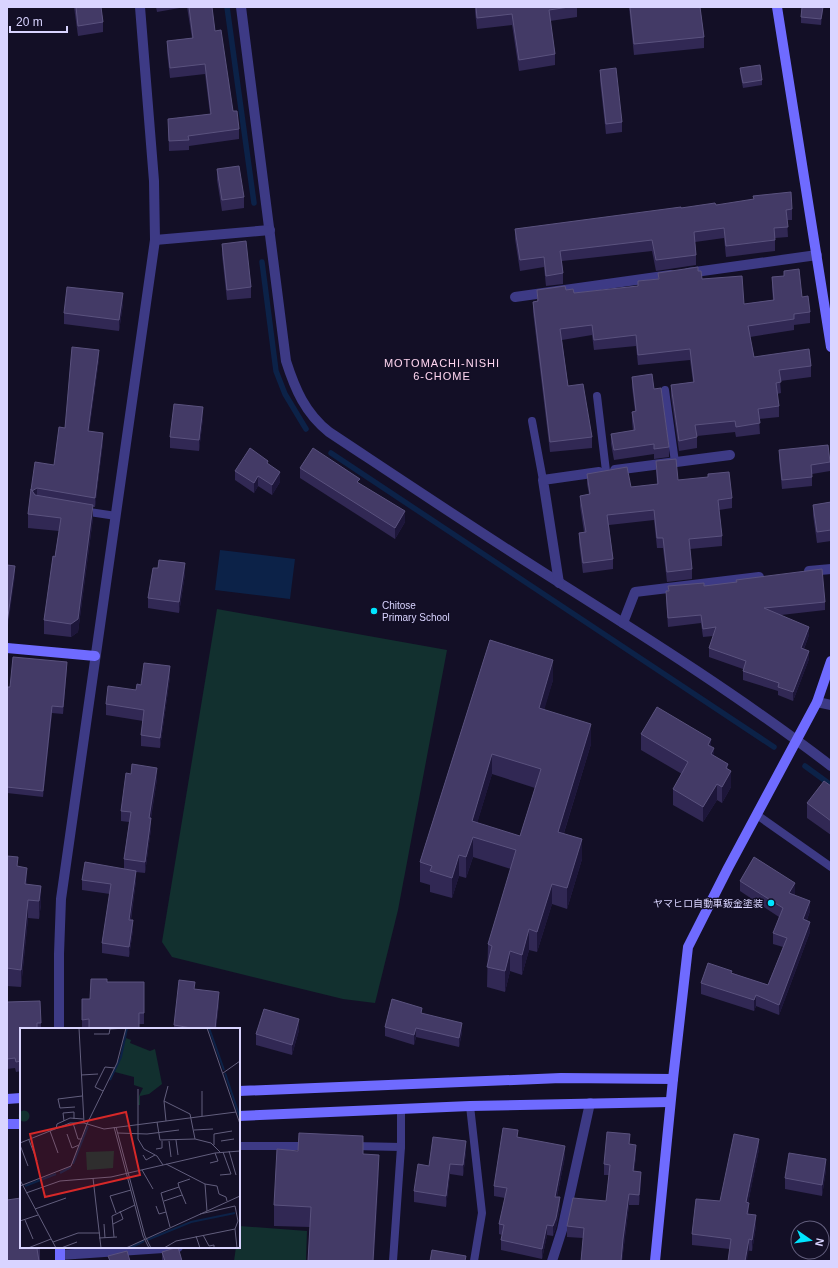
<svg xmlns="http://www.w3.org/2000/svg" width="838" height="1268" viewBox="0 0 838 1268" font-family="Helvetica,'Noto Sans JP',sans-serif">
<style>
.green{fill:#12302f}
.water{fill:#0c2248}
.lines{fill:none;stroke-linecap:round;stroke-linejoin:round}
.stream{stroke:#0c2248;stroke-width:5.5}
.lane{stroke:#3d3a85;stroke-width:8}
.street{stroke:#3d3a85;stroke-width:10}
.secondary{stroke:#6f6bff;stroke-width:10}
.wall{fill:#312854;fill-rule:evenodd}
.shaded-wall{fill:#1d163a}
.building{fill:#433a66;stroke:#5a527e;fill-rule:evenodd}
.poi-dot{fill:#00e5ff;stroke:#130f26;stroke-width:1.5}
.labels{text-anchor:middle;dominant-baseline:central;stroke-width:3;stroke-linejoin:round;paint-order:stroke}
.poi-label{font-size:10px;fill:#d9d4ff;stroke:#130f26;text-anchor:start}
.neighbourhood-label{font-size:11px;letter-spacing:1px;fill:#ffd6f0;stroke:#130f26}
.inset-river{fill:none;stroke:#0c2248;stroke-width:2}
.inset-road{fill:none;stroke:#625e7d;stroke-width:1}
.view{fill:#d62828;fill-opacity:0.15;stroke:#d62828;stroke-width:2}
.inset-edge{fill:none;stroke:#d9d4ff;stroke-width:2}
</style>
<rect width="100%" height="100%" fill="#130f26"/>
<g class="green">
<polygon points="217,609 447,650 398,910 375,1003 343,999 172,957 162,942"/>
<polygon points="239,1226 307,1231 306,1261 234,1261 236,1247 239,1247"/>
</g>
<polygon class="water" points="220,550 295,559 290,599 215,590"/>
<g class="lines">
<g class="stream">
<polyline points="227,7 254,203"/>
<polyline points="262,262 276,371 285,394 306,429"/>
<polyline points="331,453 774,747"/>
<polyline points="805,766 831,785"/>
</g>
<g class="lane">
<polyline points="665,390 675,462"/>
<polyline points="597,396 606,471"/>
<polyline points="532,421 543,480"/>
<polyline points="83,511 116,516"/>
<polyline points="757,815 831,867"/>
<polyline points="470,1106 482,1213 474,1261"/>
<polyline points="239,1146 308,1146"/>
<polyline points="354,1146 401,1147 401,1109"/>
<polyline points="393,1261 401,1147"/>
</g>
<g class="street">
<path d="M241,7l45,354c9,28 19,52 43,71 77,51 153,102 231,151 92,58 185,117 271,183"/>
<polyline points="155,240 270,230"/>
<polyline points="688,273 817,255"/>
<polyline points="515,297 671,275"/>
<polyline points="615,470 730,455"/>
<polyline points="809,571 831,569"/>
<polyline points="559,583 543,480 599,472"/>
<polyline points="623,623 635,592 759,577"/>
<polyline points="817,702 831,705"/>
<polyline points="59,1029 59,954 61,899 155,240 154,181 140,7"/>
<polyline points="60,1255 178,1247"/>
<polyline points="552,1261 562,1230 590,1103"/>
</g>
<g class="secondary">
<polyline points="777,7 831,347"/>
<polyline points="7,648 95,656"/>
<polyline points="239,1091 561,1078 673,1079"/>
<polyline points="7,1099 21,1098"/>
<polyline points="239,1116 470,1106 670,1102"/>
<polyline points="7,1124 21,1124"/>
<polyline points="60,1247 60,1261"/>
<polyline points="655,1261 673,1079 688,947 728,868 817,702 831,661"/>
</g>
</g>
<g class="wall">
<polygon points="74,7 101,7 103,22 103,32 78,36"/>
<polygon points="156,7 185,7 157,12"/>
<polygon points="187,7 212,7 215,31 233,111 239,129 239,139 189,146 189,150 169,151 168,119 210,114 205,74 170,78 167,52 167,41 192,38"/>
<polygon points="475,7 577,7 577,17 550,21 555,54 555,65 519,71 512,25 477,29 475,12"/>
<polygon points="629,7 700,7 704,37 704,48 634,55"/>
<polygon points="823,7 821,25 801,23 801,17"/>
<polygon points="740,68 762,80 762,85 743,88 740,73"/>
<polygon points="600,70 622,122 622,132 606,134 600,81"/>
<polygon points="217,169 244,197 244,208 222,211 217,180"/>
<polygon points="716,205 792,209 792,220 787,220 788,237 775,238 775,251 726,257 724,238 695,242 696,255 696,265 656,271 652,251 562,261 563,273 563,284 546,286 544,267 520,271 515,239 515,229 681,208"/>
<polygon points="222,244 251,287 251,298 227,300 222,255"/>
<polygon points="698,271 702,279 744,304 773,300 772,288 772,277 784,276 784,271 802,297 810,312 810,323 794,325 794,330 750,337 754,357 811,366 811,377 780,381 781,393 777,394 779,406 779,417 759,419 760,434 736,437 735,432 697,436 697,448 679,451 671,396 671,385 693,382 690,360 638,365 636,346 594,350 592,335 562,340 568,386 592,437 592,448 550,452 533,312 533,302 537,301 537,290 566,290 574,293 638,286 638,281 658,279 658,273"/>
<polygon points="123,304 119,331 64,324 64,313"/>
<polygon points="99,359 89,431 103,442 95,507 93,507 93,518 78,632 71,637 44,634 44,620 59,531 28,528 28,514 31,490 54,465 65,428"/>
<polygon points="632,377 654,389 669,447 669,457 654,459 654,454 614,460 611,444 611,434 633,431 632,421 632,412 635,411 632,387"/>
<polygon points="203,418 199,451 170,448 170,437"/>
<polygon points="779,450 830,462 830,471 812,474 812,486 782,489 779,459"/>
<polygon points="656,461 678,480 732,498 732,508 719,510 722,536 722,546 690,549 692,569 692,579 667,582 663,548 657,548 654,520 609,525 613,559 613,569 583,573 579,543 579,533 584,532 580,506 580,496 589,494 587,484 587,474 631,487 657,484 656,471"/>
<polygon points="268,465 280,482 272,495 258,486 254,493 235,480 235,471"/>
<polygon points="300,468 360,484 405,522 395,539 300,478"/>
<polygon points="831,502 831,541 817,543 813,515 813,505"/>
<polygon points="185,574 179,613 148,608 148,598"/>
<polygon points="668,586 704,586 825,602 825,610 781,615 809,635 804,649 809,659 793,701 778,695 778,691 743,680 743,669 709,657 709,648 713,636 703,637 701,623 668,627 666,600 666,591 668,591"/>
<path d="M490,640l63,40 -9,29 47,35 -27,89 18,26 -15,50 -15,-5 -15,48 -8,-2 -7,25 -12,-4 -5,21 -18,-5 1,-43 23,-75 -38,-12 -7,21 -7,-2 -7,22 -22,-6v-7l-10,-3v-20zM492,774l43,14 -15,48 -43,-13z"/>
<polygon points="67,668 63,714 52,713 43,797 7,793 7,687 10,687"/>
<polygon points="170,677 160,748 141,746 141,735 143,721 106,715 106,704 136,690 141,685"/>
<polygon points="641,734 711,747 714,756 728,769 731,787 722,803 717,800 703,822 673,805 673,789 682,774 641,750"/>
<polygon points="157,779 151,818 151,829 145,873 136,872 136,881 131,920 133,930 129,957 102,953 102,943 110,894 82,890 82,880 124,869 124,859 129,822 121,821 121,811"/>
<polygon points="831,786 831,835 807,818 807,803"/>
<polygon points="7,856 18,867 27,885 41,886 41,904 39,919 28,918 21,987 7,986"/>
<polygon points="740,881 795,894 795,895 810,911 807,920 810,932 779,1015 756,1006 754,1011 701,994 701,983 732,973 768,985 783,947 773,944 773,933 779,917 740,891"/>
<polygon points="107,982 144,982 144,1024 139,1024 139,1029 82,1029 82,999 90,999"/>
<polygon points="195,989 219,1003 216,1029 174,1029 174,1025"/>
<polygon points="7,1002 41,1023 41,1029 21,1029 21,1071 16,1072 15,1068 7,1069"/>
<polygon points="422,1013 462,1032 459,1047 416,1037 414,1045 385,1036 385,1027"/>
<polygon points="299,1030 292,1055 256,1045 256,1034"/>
<polygon points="518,1137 565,1156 557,1197 560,1207 556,1228 553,1236 547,1235 542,1259 501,1250 501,1240 502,1235 499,1234 499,1224 505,1198 494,1196 494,1186"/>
<polygon points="630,1144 636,1156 634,1171 641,1182 639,1205 629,1205 622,1261 581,1261 583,1238 567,1237 567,1226 606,1201 609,1175 604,1175 604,1164"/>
<polygon points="759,1149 748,1203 749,1214 756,1226 752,1251 730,1249 692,1245 692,1234 720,1201"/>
<polygon points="466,1152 463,1176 450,1174 446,1207 414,1202 414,1191 429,1166"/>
<polygon points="363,1154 379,1176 310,1227 274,1226 274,1205"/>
<polygon points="826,1170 822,1196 785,1189 785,1178"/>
<polygon points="7,1200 40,1248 40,1261 7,1261"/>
<polygon points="162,1252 182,1261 162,1261"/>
</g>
<g class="shaded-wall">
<polygon points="823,7 823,9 821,25 821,19"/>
<polygon points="123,293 123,304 119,331 119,320"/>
<polygon points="99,350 99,359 88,440 88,431"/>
<polygon points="203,407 203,418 199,451 199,440"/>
<polygon points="103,433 103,442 95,507 95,498"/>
<polygon points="280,472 280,482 272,495 272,485"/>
<polygon points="258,476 258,486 254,493 254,483"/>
<polygon points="37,488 37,498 32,499 32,490"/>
<polygon points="93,505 93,518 78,632 71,637 71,624"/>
<polygon points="405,511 405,522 395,539 395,528"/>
<polygon points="185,563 185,574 179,613 179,602"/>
<polygon points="15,566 15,577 7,633 7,623"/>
<polygon points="809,627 809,635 801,656 801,648"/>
<polygon points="809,651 809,659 793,701 793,692"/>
<polygon points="553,660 553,680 539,728 539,708"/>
<polygon points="67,662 67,668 63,714 63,707"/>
<polygon points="170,666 170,677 160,748 160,738"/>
<polygon points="52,706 52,713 43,797 43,791"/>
<polygon points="591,724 591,744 558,852 558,832"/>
<polygon points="711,739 711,753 714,748 714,764 708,745"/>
<polygon points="492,754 492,774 473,837 473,857 466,878 466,857 472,821"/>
<polygon points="728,764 728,776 731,771 731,787 722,803 722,787 726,768"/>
<polygon points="157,768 157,779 149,829 149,818"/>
<polygon points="717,784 717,800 703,822 703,807"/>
<polygon points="151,818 151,829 145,873 145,862"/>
<polygon points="582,839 582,859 567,909 567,888"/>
<polygon points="459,855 459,876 452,898 452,878"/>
<polygon points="27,868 27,885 25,884"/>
<polygon points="136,871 136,881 129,930 129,920"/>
<polygon points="795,883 795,894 789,904 789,893"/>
<polygon points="552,884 552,904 537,952 537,932"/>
<polygon points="41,886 41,904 39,919 39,901"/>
<polygon points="28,900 28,918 21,987 21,970"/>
<polygon points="810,901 810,911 803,930 803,919"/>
<polygon points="133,920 133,930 129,957 129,947"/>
<polygon points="810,922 810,932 779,1015 779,1005"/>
<polygon points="529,929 529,950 522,975 522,955"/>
<polygon points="510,951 510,971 505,992 505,971"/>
<polygon points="219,992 219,1003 216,1029 215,1029"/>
<polygon points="756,995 756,1006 754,1011 754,1000"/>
<polygon points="299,1019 299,1030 292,1055 292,1045"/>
<polygon points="462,1023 462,1032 459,1047 459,1038"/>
<polygon points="416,1028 416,1037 414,1045 414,1035"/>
<polygon points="759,1139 759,1149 746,1213 746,1202"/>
<polygon points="466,1141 466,1152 463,1176 463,1165"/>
<polygon points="636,1145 636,1156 633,1182 633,1171"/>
<polygon points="565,1146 565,1156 555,1207 555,1197"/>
<polygon points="379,1155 379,1176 374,1261 373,1261"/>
<polygon points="826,1159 826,1170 822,1196 822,1185"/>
<polygon points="450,1164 450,1174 446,1207 446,1196"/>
<polygon points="641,1172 641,1182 639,1205 639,1195"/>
<polygon points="629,1194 629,1205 622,1261 621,1261 623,1239"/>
<polygon points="560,1197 560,1207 556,1228 553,1236 553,1226"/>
<polygon points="749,1203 749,1213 747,1224 747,1214"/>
<polygon points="756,1215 756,1226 752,1251 752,1240"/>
<polygon points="547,1225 547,1235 542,1259 542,1249"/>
<polygon points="749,1239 749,1250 747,1261 745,1261"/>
</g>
<g class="building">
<polygon points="76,7 101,7 103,22 78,26"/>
<polygon points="189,7 212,7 215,31 221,30 233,111 237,111 239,129 188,136 189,140 169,141 168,119 211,114 205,64 170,68 167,41 193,38"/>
<polygon points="476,7 569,7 549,10 555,54 519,60 512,14 477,18"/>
<polygon points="630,7 700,7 704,37 634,44"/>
<polygon points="802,7 823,7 821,19 801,17"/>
<polygon points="760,65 762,80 743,83 740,68"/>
<polygon points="616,68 622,122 606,124 600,70"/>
<polygon points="239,166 244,197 222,200 217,169"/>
<polygon points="791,192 792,209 786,210 788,227 774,228 775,240 726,246 724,228 694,232 696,255 656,260 652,240 560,251 563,273 546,276 544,257 520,260 515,229 681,207 681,208 715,203 716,205 754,199 753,196"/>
<polygon points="246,241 251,287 227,290 222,244"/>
<polygon points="698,267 698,271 701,271 702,279 742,276 744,304 774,300 772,277 784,276 784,271 799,269 802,297 808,296 810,312 794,314 794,319 748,326 754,357 809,349 811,366 779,370 781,382 776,383 779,406 758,409 760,423 736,427 735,421 695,425 697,437 679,441 671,385 694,382 690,349 638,355 636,335 594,340 592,325 560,329 568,386 583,384 592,437 550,442 533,302 538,301 537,290 565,286 566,290 573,289 574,293 638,286 638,281 659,279 658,273"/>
<polygon points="67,287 123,293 119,320 64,313"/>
<polygon points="72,347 99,350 88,431 103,433 95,498 37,488 32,491 31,490 35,462 54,465 59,427 65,428"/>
<polygon points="652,374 654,389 661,388 669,447 654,449 654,444 614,450 611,434 635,430 632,412 636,411 632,377"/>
<polygon points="174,404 203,407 199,440 170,437"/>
<polygon points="828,445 830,462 811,465 812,477 782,480 779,450"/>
<polygon points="250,448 268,461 267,463 280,472 272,485 258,476 254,483 235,471"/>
<polygon points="313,448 360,479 357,482 405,511 395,528 300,468"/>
<polygon points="676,459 678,480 708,477 708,474 729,472 732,498 718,500 722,536 689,539 692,569 667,572 663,538 657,538 654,510 607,515 613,559 583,563 579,533 586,532 580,496 590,494 587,474 627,467 631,487 658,484 656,461"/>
<polygon points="31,489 35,495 93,505 78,619 71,624 44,620 53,556 55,557 61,518 28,514"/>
<polygon points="831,502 831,530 817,532 813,505"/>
<polygon points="159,560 185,563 179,602 148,598 153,568 158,568"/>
<polygon points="7,565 15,566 7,623"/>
<polygon points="822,569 825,602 764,608 809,627 801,648 809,651 793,692 778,687 779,683 743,671 746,661 709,648 716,627 703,629 701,615 668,618 666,591 669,591 668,586 704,583 704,586 737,582 736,580"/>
<path d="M490,640l63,20 -14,48 52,16 -33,108 24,7 -15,49 -15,-4 -15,48 -8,-3 -7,26 -12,-4 -5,20 -18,-4 5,-21 -4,-2 28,-94 -43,-13 -7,20 -7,-2 -7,23 -22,-7 2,-5 -12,-4zM492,754l49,15 -21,67 -48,-15z"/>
<polygon points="13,657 67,662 63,707 52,706 43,791 7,787 7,687 10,687"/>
<polygon points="144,663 170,666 160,738 141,735 144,710 106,704 108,686 136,690 137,684 141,685"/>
<polygon points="657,707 711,739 708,745 714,748 711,754 728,764 726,768 731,771 722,787 717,784 703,807 673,789 688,762 641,734"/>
<polygon points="132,764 157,768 149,818 151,818 145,862 124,859 131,812 121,811 126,773 131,774"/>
<polygon points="824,781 831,786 831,821 807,803"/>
<polygon points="7,856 18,857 17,866 27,868 25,884 41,886 39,901 28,900 21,970 7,968"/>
<polygon points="754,857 795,883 789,893 810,901 803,919 810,922 779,1005 756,995 754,1000 701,983 708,963 732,971 731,973 768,985 787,938 773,933 783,908 740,881"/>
<polygon points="85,862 136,871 129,920 133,920 129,947 102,943 111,884 82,880"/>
<polygon points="91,979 107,979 107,982 144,982 144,1013 139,1013 139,1029 89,1029 89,1019 82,1020 82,999 90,999"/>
<polygon points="179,980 195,982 194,989 219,992 215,1029 191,1029 191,1028 174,1025"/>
<polygon points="392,999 422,1008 421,1013 462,1023 459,1038 416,1028 414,1035 385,1027"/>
<polygon points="40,1001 41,1023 37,1023 37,1029 21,1029 21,1061 16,1062 15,1058 7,1059 7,1002"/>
<polygon points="264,1009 299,1019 292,1045 256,1034"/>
<polygon points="503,1128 518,1130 517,1137 565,1146 555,1197 560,1197 556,1218 553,1226 547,1225 542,1249 501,1240 504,1225 499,1224 507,1188 494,1186"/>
<polygon points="607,1132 630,1134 629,1144 636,1145 633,1171 641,1172 639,1195 629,1194 623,1239 621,1261 581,1261 584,1228 567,1226 573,1198 606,1201 610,1165 604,1164"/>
<polygon points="299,1133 363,1136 363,1154 379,1155 373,1261 308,1261 311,1207 274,1205 277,1149 298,1151"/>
<polygon points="734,1134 759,1139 746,1202 749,1203 747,1214 756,1215 752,1240 749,1239 745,1261 728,1261 731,1239 692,1234 696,1199 720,1201"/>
<polygon points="433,1137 466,1141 463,1165 450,1164 446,1196 414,1191 418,1164 429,1166"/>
<polygon points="789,1153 826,1159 822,1185 785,1178"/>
<polygon points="21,1198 21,1247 40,1247 40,1248 37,1249 39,1261 7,1261 7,1200"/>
<polygon points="178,1247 182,1261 165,1261 162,1252"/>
<polygon points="432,1250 466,1256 465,1261 430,1261"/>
<polygon points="127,1251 130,1261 110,1261 108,1256"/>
</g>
<g class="poi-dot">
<circle cx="374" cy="611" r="4"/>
<circle cx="771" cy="903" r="4"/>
</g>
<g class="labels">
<g class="poi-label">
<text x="382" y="605">Chitose<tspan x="382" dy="12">Primary School</tspan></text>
<text x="763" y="903" text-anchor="end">ヤマヒロ自動車鈑金塗装</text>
</g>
<g class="neighbourhood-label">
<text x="442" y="363">MOTOMACHI-NISHI<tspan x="442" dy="13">6-CHOME</tspan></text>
</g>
</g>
<g transform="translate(20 1028)">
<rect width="220" height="220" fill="#130f26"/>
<path d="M106,10l5,2 -1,3 20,8 5,-2 7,35 -13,10 -9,2v9h-2l1,-9 4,-8 -9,-3v-8l-19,-5zM-1.5 88a5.5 5.5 0 1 1 11 0a5.5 5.5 0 1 1-11 0ZM94,123l-1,17 -26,2 -1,-18z" fill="#12302f"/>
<path class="inset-river" d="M189,0l15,42M205,45l15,45M90,52l11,-23 6,-29M53,136l15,-38M40,145l11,-6M5,158l31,-12M127,212l44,-18 44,-9M110,220l14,-7"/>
<path class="inset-road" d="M59,0l5,95M187,0l33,96M74,6h15l1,-5 16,-1M203,45l17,-12M61,47l17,-1M118,61v50l6,10 13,7 6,9M83,63l-8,-4 10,-20 10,1M182,63v25M144,73l26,13 5,25M55,79l-15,1 -2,-9 24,-3M44,93l-1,-8 11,-1v7M146,93l-2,-20 4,-15M137,94l3,18 35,-1 16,4 9,9M53,95l5,16h3M94,99l29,109 6,12M96,99l29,109 6,12M36,101l1,-5 13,-6 13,1M174,102l19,-1M30,103l8,22M98,105l29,1 32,-4M47,106l5,14 7,-3M9,112l8,21M156,112l2,15M149,113l2,16M201,113l13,-2M0,115l50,-20h14l20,6 132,-17M0,117l8,21M194,117v-11l18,-3M136,121l6,-1v-7M209,123l7,24M123,127l3,5 9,-5M190,135l8,-2 -3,-8M146,136l39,20 2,27M122,142l11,19M200,147l11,-1 -8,-22M73,150l8,70M0,152l36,68M185,156l12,2 2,8 7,3 1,4M0,158l51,-20 16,-42 30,-61 9,-35M159,159l7,17M6,165l34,-12 51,-4 104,-24 25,-2M144,173l18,-6M136,178l3,8 7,-2M15,181l31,-11M96,185l-6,-17 21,-6M180,186l35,-8 3,15 -3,8 2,19M5,192l8,19M0,193l18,-6M84,196l1,14M93,196l10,-5 -3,-8M150,199l-9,-34 18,-6 -1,-4 12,-4M183,207l6,11 5,-1v3M176,208l4,12M94,209l-2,-21 23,-11M79,210l18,-1M33,214l25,-9h22M8,220l23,-9M41,220l16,-6M106,220l114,-52M144,220l12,-7 59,-12"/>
<path class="view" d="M106,84l14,63 -95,22 -15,-63z"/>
<rect width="220" height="220" class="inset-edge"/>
</g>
<rect width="838" height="1268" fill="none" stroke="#d9d4ff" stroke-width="16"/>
<g transform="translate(810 1240) rotate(103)"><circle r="19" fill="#130f26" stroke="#625e7d"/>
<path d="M0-3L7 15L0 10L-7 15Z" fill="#00e5ff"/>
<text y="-6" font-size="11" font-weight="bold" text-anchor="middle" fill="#d9d4ff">N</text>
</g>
<path d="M10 26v6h57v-6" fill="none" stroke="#d9d4ff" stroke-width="2"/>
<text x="16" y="26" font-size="12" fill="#d9d4ff" stroke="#130f26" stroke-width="3" paint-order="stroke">20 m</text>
</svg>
